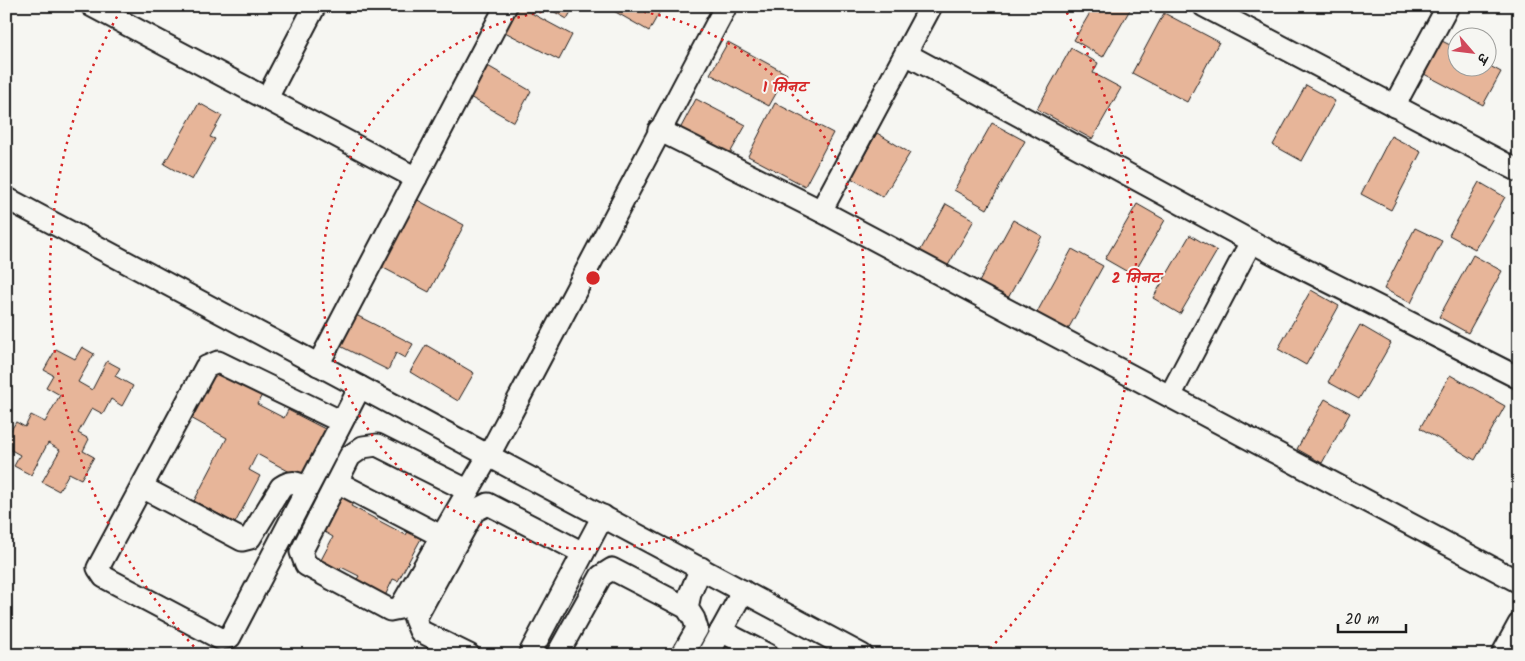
<svg xmlns="http://www.w3.org/2000/svg" width="1525" height="661" viewBox="0 0 1525 661" font-family="Kalam,'Playpen Sans Deva',sans-serif">
<style>
.building{fill:#e7b599;stroke:#1c1c1c}
.lines{fill:none;stroke-linecap:round;stroke-linejoin:round}
.minor-casing{stroke:#1c1c1c;stroke-width:25}
.minor{stroke:#f6f6f2;stroke-width:21}
.ring{fill:none;stroke:#d62828;stroke-width:2.5;stroke-dasharray:2.5 5}
.centre{fill:#d62828;stroke:#f6f6f2;stroke-width:2.5}
.ring-label{font-size:15px;text-anchor:middle;font-weight:bold;fill:#d62828;stroke:#f6f6f2;stroke-width:4;stroke-linejoin:round;paint-order:stroke}
</style>
<rect width="100%" height="100%" fill="#f6f6f2"/>
<filter id="ink" filterUnits="userSpaceOnUse"><feTurbulence type="fractalNoise" baseFrequency=".02" numOctaves="2"/><feDisplacementMap in="SourceGraphic" scale="10" xChannelSelector="R" yChannelSelector="G"/><feConvolveMatrix kernelMatrix="1 2 1 2 8 2 1 2 1" color-interpolation-filters="sRGB"/></filter>
<g filter="url(#ink)">
<g class="building">
<polygon points="513,6 518,6 572,35 559,60 501,30"/>
<polygon points="544,6 574,6 567,19"/>
<polygon points="605,6 663,6 649,31"/>
<polygon points="1094,6 1132,6 1103,57 1074,40"/>
<polygon points="1164,13 1219,42 1187,102 1132,73"/>
<polygon points="1442,41 1458,49 1458,68 1488,68 1488,65 1501,72 1483,105 1424,74"/>
<polygon points="728,42 787,74 769,106 710,74"/>
<polygon points="1071,48 1098,63 1093,73 1121,88 1092,139 1037,109"/>
<polygon points="486,65 531,91 514,122 468,96"/>
<polygon points="1306,85 1335,101 1302,161 1273,145"/>
<polygon points="696,99 746,125 729,155 680,129"/>
<polygon points="199,103 222,116 210,137 215,139 192,180 164,164"/>
<polygon points="775,103 833,133 805,186 748,156"/>
<polygon points="992,123 1025,141 987,209 954,190"/>
<polygon points="877,133 910,153 883,197 851,178"/>
<polygon points="1391,136 1421,152 1391,210 1361,194"/>
<polygon points="1479,182 1505,197 1475,249 1449,235"/>
<polygon points="412,197 464,225 429,292 376,264"/>
<polygon points="946,204 974,220 946,269 919,253"/>
<polygon points="1137,204 1165,220 1133,275 1105,259"/>
<polygon points="1013,220 1042,236 1007,300 978,284"/>
<polygon points="1415,228 1442,241 1411,303 1384,289"/>
<polygon points="1190,235 1217,251 1180,314 1153,298"/>
<polygon points="1072,249 1103,266 1067,331 1036,314"/>
<polygon points="1473,255 1502,271 1468,333 1439,317"/>
<polygon points="1311,290 1339,306 1306,365 1278,349"/>
<polygon points="352,313 413,344 405,358 396,353 388,370 336,344"/>
<polygon points="1360,325 1391,343 1359,399 1328,382"/>
<polygon points="426,345 474,373 458,401 410,372"/>
<polygon points="82,347 94,354 78,382 92,390 107,361 120,368 115,376 133,386 122,406 111,399 103,414 92,408 78,433 89,439 83,451 94,457 81,479 69,473 59,491 42,482 60,450 48,443 31,475 14,466 20,455 6,447 6,438 16,422 25,427 31,415 45,422 60,395 46,387 53,375 44,370 56,349 75,359"/>
<polygon points="214,370 262,395 257,404 284,418 288,410 327,430 301,478 257,454 249,470 260,476 235,523 194,501 227,438 189,417"/>
<polygon points="1450,375 1505,406 1475,460 1420,428"/>
<polygon points="1325,399 1350,413 1322,463 1297,449"/>
<polygon points="343,493 355,499 351,506 406,535 410,528 423,535 398,581 393,579 385,596 356,581 359,576 341,567 339,572 320,562 333,537 323,531"/>
</g>
<g class="lines">
<defs>
<g id="minor">
<polyline points="92,6 416,178"/>
<polyline points="1204,6 1519,171"/>
<polyline points="906,54 1280,257 1519,378"/>
<polyline points="267,98 315,6"/>
<polyline points="1394,106 1448,6"/>
<polyline points="659,130 821,211 1519,582"/>
<polyline points="6,198 862,655"/>
<polyline points="821,211 931,6"/>
<polyline points="318,365 506,6"/>
<polyline points="1170,396 1251,242"/>
<polyline points="342,422 218,362 206,367 98,568 104,577 221,639 230,637 342,422 360,387"/>
<polyline points="337,482 441,536"/>
<path d="M142,487l100,53 8,-2 31,-51c11,-7 16,-5 26,1"/>
<polyline points="467,490 377,445 363,447 350,456 301,552 306,565 390,610 400,608 489,455 726,6"/>
<polyline points="687,608 690,594 701,568"/>
<polyline points="721,631 768,655"/>
<polyline points="469,655 420,631 415,619 474,511 488,504 583,553"/>
<polyline points="529,655 603,516"/>
<polyline points="557,655 601,576 612,569 687,608 694,619 697,629 682,655"/>
<polyline points="708,655 743,591"/>
<polyline points="1502,655 1519,624"/>
</g>
</defs>
<use href="#minor" class="minor-casing"/>
<use href="#minor" class="minor"/>
</g>
</g>
<g class="ring">
<circle cx="593" cy="278" r="271"/>
<path d="M199 652A543 543 0 0 1 123 6M1063 6A543 543 0 0 1 987 652"/>
</g>
<circle cx="593" cy="278" r="8" class="centre"/>
<g class="ring-label">
<text x="785" y="92">1 मिनट</text>
<text x="1136" y="283">2 मिनट</text>
</g>
<rect width="1525" height="661" fill="none" stroke="#f6f6f2" stroke-width="25"/>
<rect x="12" y="12" width="1500" height="636" fill="none" stroke="#1c1c1c" stroke-width="2" filter="url(#ink)"/>
<g transform="translate(1472 52) rotate(118)"><circle r="24" fill="#f6f6f2" stroke="#9f9f9c"/>
<path d="M0-4L9 19L0 12L-9 19Z" fill="#d1495b"/>
<text y="-8" font-size="14" font-weight="bold" text-anchor="middle" fill="#1c1c1c">उ</text>
</g>
<path d="M1338 624v8h68v-8" fill="none" stroke="#1c1c1c" stroke-width="2.5"/>
<text x="1345" y="624" font-size="15" fill="#1c1c1c" stroke="#f6f6f2" stroke-width="4" paint-order="stroke">20 m</text>
</svg>
